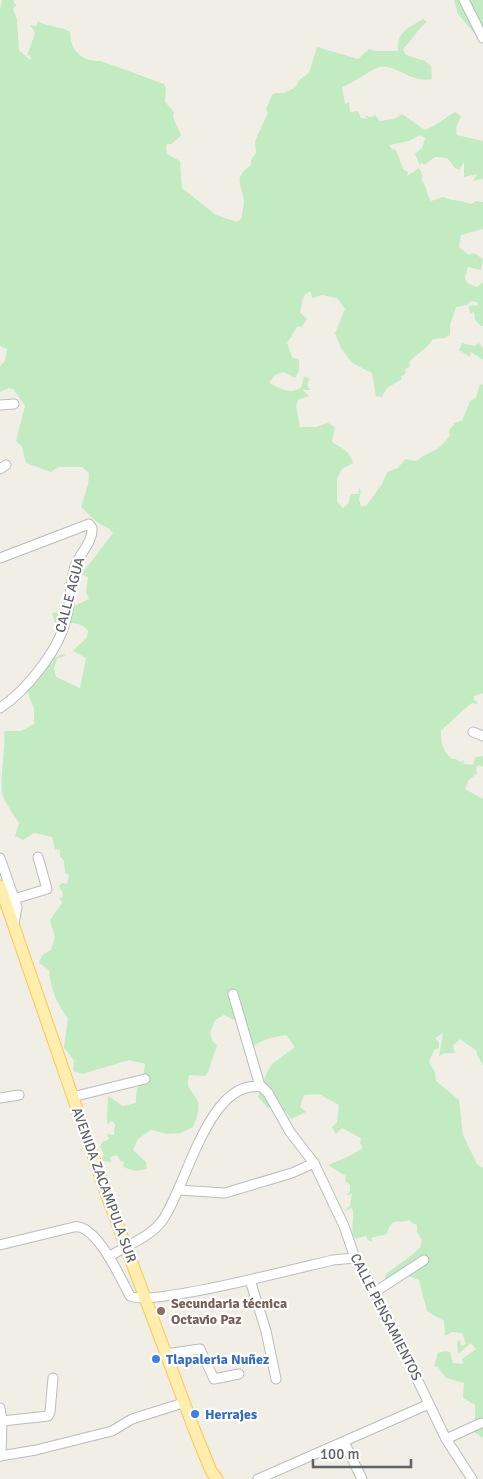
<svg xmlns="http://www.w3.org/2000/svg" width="483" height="1479" viewBox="0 0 483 1479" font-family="Signika,sans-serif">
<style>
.green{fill:#c3ebc1}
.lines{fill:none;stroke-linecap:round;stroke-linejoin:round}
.minor-casing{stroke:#b9bcc1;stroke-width:11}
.major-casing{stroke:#fec653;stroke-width:13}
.minor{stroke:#fff;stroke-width:9}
.major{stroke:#ffeeae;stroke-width:11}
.education-dot{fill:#8d6e63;stroke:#fff;stroke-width:2}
.shop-dot{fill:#3f7fe0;stroke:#fff;stroke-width:2}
.labels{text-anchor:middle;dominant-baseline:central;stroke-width:4.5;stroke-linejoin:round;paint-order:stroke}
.street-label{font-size:14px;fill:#5e6368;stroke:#fff}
.education-label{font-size:14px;font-weight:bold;fill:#785e54;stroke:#fff;text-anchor:start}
.shop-label{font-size:14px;font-weight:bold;fill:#366cbe;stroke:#fff;text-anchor:start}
</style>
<rect width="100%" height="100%" fill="#f1eee6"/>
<g class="green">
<path d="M2,0h11l3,5 -3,4 4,10 2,31 11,10 1,-1 -1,-4 -3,1 8,-23 -5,-8 6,1 2,-5c10,6 22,5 32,11 0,18 12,30 31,29l63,23 2,4 -1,14 9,10 -1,5 8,18 -9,9h-5l-1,5 2,6 12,6 2,27 34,27 21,7 5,-4c-1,-6 2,-10 2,-17 -2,-17 -12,-22 7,-36v-5l5,-7 -1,-12 13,-28 -2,-4 6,-14 4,-2h8l12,-6 2,-6 11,-8 8,-26 41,12 11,-10 6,2h23c-1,-20 9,-22 25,-32l4,3c-11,8 -14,18 -24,27l3,6 19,6 6,5 1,13c-20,5 -35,-15 -52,-12 -7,1 -26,16 -38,20l3,17 4,-2 1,10 8,-1 3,7 7,1 -4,-3 7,1 4,-2 5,6 14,-2 8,-5 23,16c12,-5 20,-12 30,-18l6,4 -5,12 1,7 26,6v38l-10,2 4,-7 -13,3v-15l-5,8 -4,-2 -8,-10 -12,-1 -11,8 -2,-3 -2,3 -5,-11 7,-6 3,-10 -5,-3 -11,6 -20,4 3,4 4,1 7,19 5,3 -1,4 12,-8 4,8 -2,4c6,5 5,14 10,21l12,-4c9,4 18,3 28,7l5,-3 7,1v27l-22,6 -2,12 10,8 5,-2 9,6 -2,11 -13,-3 -3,11 2,5 10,4 6,-5v44h-2l-6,-6 -1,-8 -4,2 -1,-8 9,-1 -1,-3 -6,-1 -4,4 -11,2 -6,18v10l-5,3 -12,1c-8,12 -15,13 -24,23l1,5 -5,2 1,4 -5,4 1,2 -15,9 -5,9 -6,-1 -4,-23 -20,-10 -11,-15 -6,-15 10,-24 -8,-11 -15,-3 -10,3 -1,-6c-10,1 -8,12 -11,20l7,7 -6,9 -1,-2 -3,1 -10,16 5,14 7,3v11l-4,7 -11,-6 -9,3 -6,8c11,5 20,12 32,5l3,-12 6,3 -3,5 3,6h-7l6,6 -11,4 -2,6 4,21h16l12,-4 7,4 -3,15c11,7 17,8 21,21l-11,6 -5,10v23l6,6 5,-4 3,-10h7l1,-6 2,3 -2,8 2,7h5l16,-22 5,-12 11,-4 7,-9 11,2c17,-12 23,-9 34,-26l-1,-5 5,-5 -1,-2 9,-2 8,-20 6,-3 4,-14 3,1v308l-9,3v4l4,2 -2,2 -4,-1c-12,8 -19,19 -31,27 -1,12 2,22 11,29h4l4,3 4,-2 -1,4 10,1 2,-8 8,-1v11l-4,-2 -3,2 1,6 -9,8 -3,8 18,10v266l-6,-10v-4l-17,-12 -7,7 2,7h-10l-6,3 4,-23 -8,5 4,4v6l-5,2 -5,12 6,10 1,9 23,19 4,35 14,29 6,4v270l-8,-5v-28l-12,-7 1,-15 -18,-5 -8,-11 -4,-1 4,-13 7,-2 5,1 3,11 10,1 -1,-5 14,-10 -5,-6 -13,11 -1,-12 3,-2 1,6 5,-2 -4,-11 -10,-1 -7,4 -1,-15 -17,-10 -8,-31 -14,-5 -20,8 1,-9 27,-20 7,-7 2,-7 -5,-8v-7l-5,-2 -2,-3c-12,5 -18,-5 -23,14l-16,4 2,4 -5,-2 -2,-4 -11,3c-6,-10 1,-22 -3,-31l-8,3 6,-5 2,-12 -6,1 4,-4v-6l-5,-4 1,-5 -18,-11c12,-5 23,-9 35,-17l-3,-5 1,-5 -19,-10 -6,6 -4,-7 5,-5 2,-17 -20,-11 -15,1 -4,12 6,5 -15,7 -6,-8 -15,-4 -2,1 -10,-11 8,-23 6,-10 23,-17 -9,-12c-14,2 -24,4 -36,14l-7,-25 -19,-9 -9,5 -5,13 3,9 4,3 -9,27 -3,4 -16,-1c-4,15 3,14 8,25 4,9 -1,19 -4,27l-12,6 -14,1 -16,-4 -13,9 -5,11 13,12 1,7 -12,2 -12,-4 1,-5 -4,-1 -3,-6 -7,2 1,5 -10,-1 3,-7 -4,-7 2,-5 7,-3 -2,-5 7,1 1,-11 -3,-3 -5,3 1,-28 15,10 13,-3c-1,-18 8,-22 9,-39l-16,-4 -47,14 -9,-3 1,-10 -10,-14 4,-29c-11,-13 -18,-31 -19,-48l-10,-7 3,-8 9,-5 4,-13 -5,-17 12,-17 -3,-6 3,1 1,-4 -4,-8 3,-3 5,1 2,-9 -4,-2 -1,-12 -4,-5v-6l-5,-1 -3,-12 -18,-4 -11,7 -8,-4 4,-13c-5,-8 -15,-21 -17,-31 -2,-20 4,-41 2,-61h17l13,-7v-15l-8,-21 11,-17 16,-8 -1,-4 11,-5 3,1 -9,4 -3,9 2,9 24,11 6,-30 -13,-7 14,-14 1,-6c-9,-11 -20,-7 -33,-8l-3,-10 14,-3 23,-11 -3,-6 2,-16 -9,-3c8,-4 26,-31 34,-41 -4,-6 -11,-7 -17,-12 -5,-3 -10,-10 -15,-14l7,-22 1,-12 -7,-6h-24l-7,5 -25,-9 -4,-16 -6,-6 9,-35 -11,-16 -5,-2 -9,4v-26l5,-5 2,-12 -7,-3v-337z"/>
<polygon points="454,0 483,0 483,44 458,14"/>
<polygon points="462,343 474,346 479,343 483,348 483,360 471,352 470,357 459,350"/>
</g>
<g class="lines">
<defs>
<g id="minor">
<polyline points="464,0 483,38"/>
<polyline points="0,405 14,404"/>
<polyline points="0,469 6,465"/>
<path d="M0,558l89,-34 3,4c1,14 -12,25 -17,38 -5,17 -4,36 -9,53 -7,31 -40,72 -66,89"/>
<polyline points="473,732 483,736"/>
<polyline points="0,858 17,907 14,924"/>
<polyline points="14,899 47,889 38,857"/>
<polyline points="233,994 260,1086"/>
<polyline points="72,1097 145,1079"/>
<polyline points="0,1098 19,1095"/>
<polyline points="179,1190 225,1193 292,1173 314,1163"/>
<path d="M0,1245l74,-18c22,-4 47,52 56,69 20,11 172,-29 203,-36l22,-2"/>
<path d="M109,1257c17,-12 40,-19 53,-36 24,-32 46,-144 100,-134l6,6 22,39 24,31 30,63 11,32 20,34 71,147 26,40"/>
<polyline points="250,1280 266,1331 276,1379"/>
<polyline points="375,1292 424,1260"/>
<polyline points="166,1354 200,1349 214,1379 239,1374"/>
<polyline points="0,1408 2,1421 1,1456"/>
<polyline points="2,1421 48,1416 50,1412 53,1378"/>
<polyline points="446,1439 481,1423"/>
<polyline points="344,1442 362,1479"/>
<polyline points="0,1456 36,1450 112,1431 132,1419 183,1403"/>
<polyline points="258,1479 429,1404"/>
</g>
<polyline id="major" points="0,886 107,1196 194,1429 211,1471 217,1479"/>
</defs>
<use href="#minor" class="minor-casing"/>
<use href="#major" class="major-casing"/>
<use href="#minor" class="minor"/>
<use href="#major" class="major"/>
</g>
<circle class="education-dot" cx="161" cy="1311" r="5"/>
<g class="shop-dot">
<circle cx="156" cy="1359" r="5"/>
<circle cx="195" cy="1414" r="5"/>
</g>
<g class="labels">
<g class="street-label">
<text transform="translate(70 595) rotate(-75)">CALLE AGUA</text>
<text transform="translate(104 1185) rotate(70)">AVENIDA ZACAMPULA SUR</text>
<text transform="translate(386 1317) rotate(63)">CALLE PENSAMIENTOS</text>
</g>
<g class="education-label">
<text x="171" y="1303">Secundaria técnica<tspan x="171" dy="16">Octavio Paz</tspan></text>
</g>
<g class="shop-label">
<text x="166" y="1359">Tlapaleria Nuñez</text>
<text x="205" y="1414">Herrajes</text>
</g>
</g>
<path d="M313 1459v8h98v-8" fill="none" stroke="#5e6368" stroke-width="2.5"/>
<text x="320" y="1459" font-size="15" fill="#5e6368" stroke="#ffffff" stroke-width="4" paint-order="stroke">100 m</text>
</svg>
